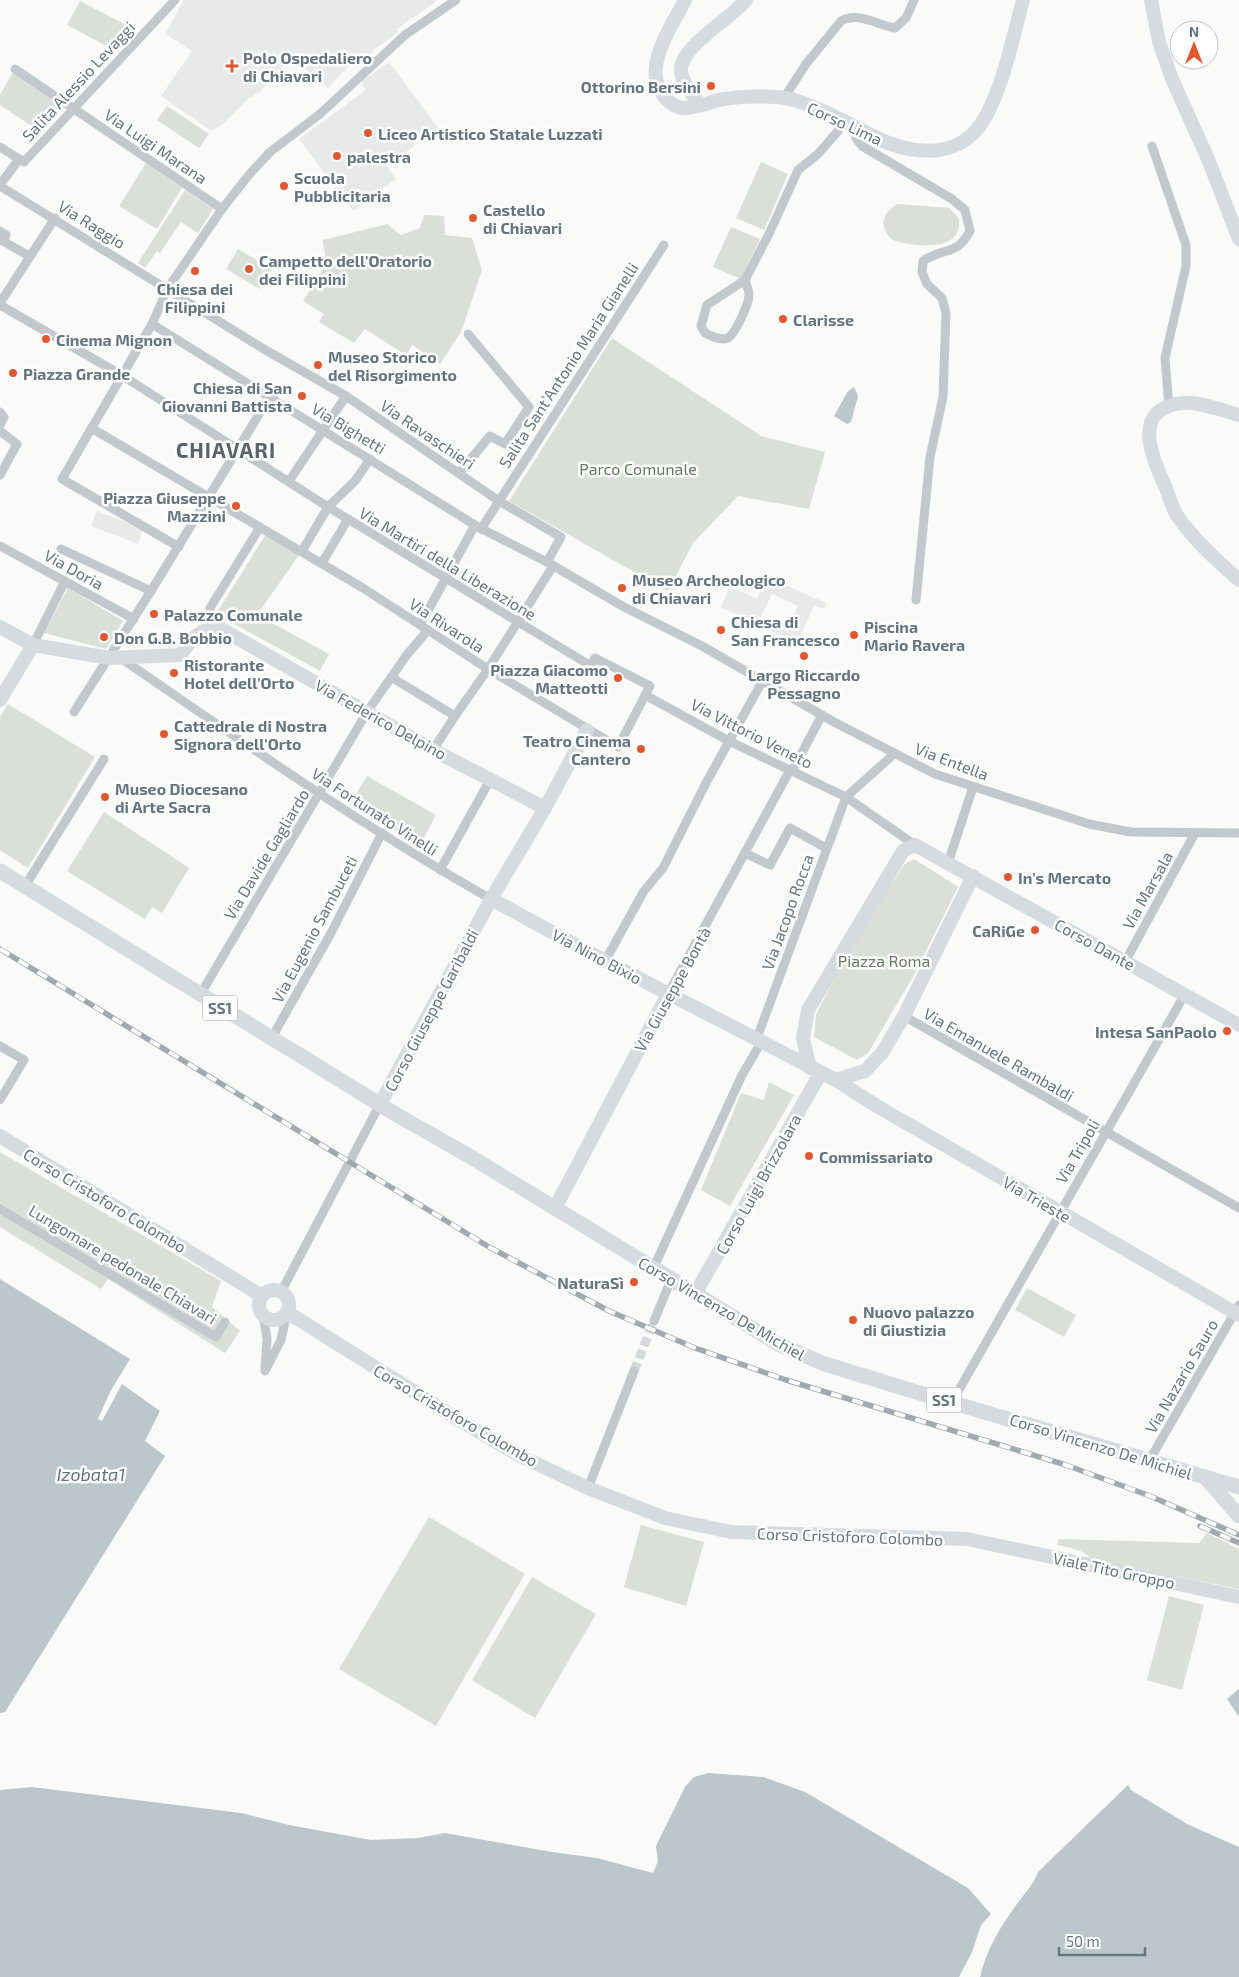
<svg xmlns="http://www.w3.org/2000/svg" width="1239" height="1977" viewBox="0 0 1239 1977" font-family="'Exo 2',sans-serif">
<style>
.built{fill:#e8e9e9;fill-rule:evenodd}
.green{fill:#dadfd7}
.water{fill:#bbc7cb}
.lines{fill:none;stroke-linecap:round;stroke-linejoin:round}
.street-tunnel{stroke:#d5d9db;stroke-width:9;stroke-dasharray:9 4.5;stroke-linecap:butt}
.street{stroke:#c3c8cc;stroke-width:9}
.secondary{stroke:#d6dbdf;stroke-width:14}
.primary{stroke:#d6dbdf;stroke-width:15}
.rail-casing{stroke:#a2aab0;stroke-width:5.5}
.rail{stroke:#fff;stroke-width:4;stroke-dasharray:11;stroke-linecap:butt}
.poi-dot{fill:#e4572e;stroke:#fff;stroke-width:2}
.labels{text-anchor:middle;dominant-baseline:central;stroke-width:5;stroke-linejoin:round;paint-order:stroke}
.shield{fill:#fff;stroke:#939fa8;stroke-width:1}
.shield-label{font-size:15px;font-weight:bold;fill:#657683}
.poi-label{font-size:16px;font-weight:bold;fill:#657683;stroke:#fff;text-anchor:start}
.street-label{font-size:16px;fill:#657683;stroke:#fff}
.park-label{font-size:16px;fill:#687a64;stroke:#fff}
.water-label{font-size:18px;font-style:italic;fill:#60757c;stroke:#fff}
.district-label{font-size:21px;font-weight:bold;letter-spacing:1px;fill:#57646e;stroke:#fff}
</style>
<rect width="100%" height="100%" fill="#fafaf8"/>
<g class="built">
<polygon points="184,0 438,0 397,29 398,32 374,50 369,58 361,53 328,88 291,57 260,92 249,98 222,125 211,131 161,96 192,51 165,34"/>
<polygon points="389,62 438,128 387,166 396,179 353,211 299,139 366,90 361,82"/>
<polygon points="97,511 143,529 138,544 91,526"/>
<path d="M767,577l59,26 -1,6 -11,-3 -17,37 -76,-36 9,-21 27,13zM772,594l26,12 -12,25 -26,-12z"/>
</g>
<g class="green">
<polygon points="80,1 130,27 116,51 67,25"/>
<polygon points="13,72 65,106 42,133 0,105 0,95"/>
<polygon points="167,106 209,134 199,148 157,120"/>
<polygon points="761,162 788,174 764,230 736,218"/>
<polygon points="146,163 182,188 157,229 119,206"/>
<polygon points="185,190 213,209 198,233 181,222 160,253 157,251 145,268 138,263"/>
<path d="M897,204l53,4 9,11c4,34 -45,28 -66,21 -14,-11 -12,-27 4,-36z"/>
<polygon points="424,215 444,216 445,235 472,238 482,270 461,332 440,364 412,345 406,355 365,329 354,343 319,322 324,314 303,301 326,264 323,240 387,224 401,235 420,228"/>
<polygon points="731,227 760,239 741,279 713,267"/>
<polygon points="238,249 272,269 260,289 226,269"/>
<polygon points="612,338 761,436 825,452 809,509 738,496 693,543 668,591 509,501"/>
<polygon points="266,534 299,555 257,615 329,654 320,671 216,614"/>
<polygon points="68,588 123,621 106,649 44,633"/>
<polygon points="8,704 95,757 28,868 0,850 0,717"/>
<polygon points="367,776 436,815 420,845 350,804"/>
<polygon points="104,812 189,868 162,913 152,907 145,919 67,871"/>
<polygon points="914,859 958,887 913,977 868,1053 857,1060 814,1037 816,1014 859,933 904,865"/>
<polygon points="769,1082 794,1095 730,1206 701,1190 741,1093 764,1100"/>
<polygon points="0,1152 221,1281 212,1307 240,1331 225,1353 108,1279 101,1289 0,1227"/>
<polygon points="1027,1288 1076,1315 1064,1337 1015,1310"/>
<polygon points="429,1517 525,1574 436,1726 339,1669"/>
<polygon points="641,1525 704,1542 686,1606 624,1587"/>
<path d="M1207,1533l32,16v40l-148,-30c-7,-10 -22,-11 -34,-14l2,-6 140,4z"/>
<polygon points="532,1577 596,1614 535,1718 472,1680"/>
<polygon points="1169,1596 1204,1605 1182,1690 1147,1680"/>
</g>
<g class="water">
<polygon points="854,387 858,396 851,422 847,424 834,416 848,391"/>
<polygon points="0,1279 130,1359 110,1392 98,1419 102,1421 122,1384 160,1411 145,1441 165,1456 5,1712 0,1713"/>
<polygon points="1239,1689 1239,1717 1227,1699"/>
<polygon points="708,1773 763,1777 805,1792 968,1888 991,1914 981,1925 972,1952 959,1977 0,1977 0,1790 32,1787 241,1813 289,1825 371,1840 418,1838 445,1833 552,1852 597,1858 653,1873 658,1861 656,1846 685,1787 694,1777"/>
<path d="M1128,1785l3,5 56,34 52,23v130h-259c6,-26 19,-48 34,-69 8,-12 19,-22 24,-36z"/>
</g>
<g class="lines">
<polyline class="street-tunnel" points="634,1371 654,1321"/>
<g class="street">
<polyline points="15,69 222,209"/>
<path d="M784,98l22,-34 35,-43c16,-10 36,4 54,7l11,-10 8,-18"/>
<path d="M855,127l1,11 6,8 90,53 13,11 5,21c-13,25 -26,16 -47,30l-1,11 5,12 15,14 4,15 -3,84 -13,60 -14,143"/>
<polyline points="1152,146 1186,245 1186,266 1165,358 1169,407"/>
<polyline points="0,147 24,162 175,0"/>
<polyline points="0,185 19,159"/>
<polyline points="0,186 262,348 346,396 499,501 561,537 547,562"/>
<polyline points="0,231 6,235 0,241"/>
<polyline points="1,240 29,256"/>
<path d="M745,280c1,5 4,10 4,15 0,9 -14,39 -21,43 -8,3 -17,-2 -23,-5l-4,-7 6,-21 38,-25 24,-46 29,-64 20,-16 20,-23 5,-11"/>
<polyline points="0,303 55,218"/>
<polyline points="0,305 123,376 328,507 591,666 595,658 650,686 618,747 488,669 363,588 93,429"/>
<polyline points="152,324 478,527 547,562 624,607 702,646 834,722 935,774 1089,824 1131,832 1239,833"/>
<polyline points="0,412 4,417 0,425"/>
<polyline points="0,431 17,444 0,475"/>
<polyline points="459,473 490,436 505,444 529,407 468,334"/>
<polyline points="289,481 346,396"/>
<polyline points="481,529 664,245"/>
<polyline points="0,546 134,619"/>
<polyline points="179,547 62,479 152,324 168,288 222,209 248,176 270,152 320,114 405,35 456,0"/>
<polyline points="61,549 151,591"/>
<polyline points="302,551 328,507 355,481 370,459"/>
<polyline points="322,563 348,519"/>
<polyline points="420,625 475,525"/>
<polyline points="218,627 210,618 210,608 260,527"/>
<polyline points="33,645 65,581"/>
<path d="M122,659c121,83 241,168 369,240"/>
<polyline points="391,677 455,716 433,750"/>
<polyline points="645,695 729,741 846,797 915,845"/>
<polyline points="74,712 151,591 269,398"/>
<polyline points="455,716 488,669 553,566"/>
<polyline points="792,771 822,715"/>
<polyline points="747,854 770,865 790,828 826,848"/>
<polyline points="948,863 973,787"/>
<polyline points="440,870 491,778"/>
<polyline points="25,886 104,759"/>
<polyline points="605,961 644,891 663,868 706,783 763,680"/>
<polyline points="1125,962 1195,833"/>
<polyline points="668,994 790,770"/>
<polyline points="200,995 367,712 406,656 428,630"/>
<polyline points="904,1016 1239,1208"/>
<polyline points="757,1038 846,797 894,754"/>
<polyline points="271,1039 331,933 382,833"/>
<polyline points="0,1046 24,1060 0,1100"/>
<polyline points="0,1209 216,1337 225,1322"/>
<polyline points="653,1269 742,1075 762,1041"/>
<polyline points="281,1292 380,1104"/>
<polyline points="263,1314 267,1339 265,1368"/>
<polyline points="654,1321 671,1280"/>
<polyline points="265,1371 281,1340 287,1312"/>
<polyline points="952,1402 1185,994"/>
<polyline points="1149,1461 1239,1305"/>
<polyline points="588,1488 634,1371"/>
</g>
<g class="secondary">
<path d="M685,0c-13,26 -40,62 -25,91 5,8 14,17 24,17 13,0 27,-7 40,-9 18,-3 36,-3 53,-2 27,1 70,26 94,38 33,18 81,26 107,-7 23,-29 35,-92 45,-128"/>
<polyline points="1151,0 1159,42 1172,79 1208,159 1239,239"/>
<path d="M700,104c-7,-8 -18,-22 -19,-33 -2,-24 51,-53 65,-71"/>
<path d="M1239,415c-14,-4 -42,-14 -56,-12 -52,5 -32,52 -18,83 4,10 7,22 13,31 17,24 39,44 61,63"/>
<path d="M0,627l33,18 76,13 71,-3c11,-14 19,-27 38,-28l215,123 112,58"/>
<polyline points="0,700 33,645"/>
<polyline points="491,899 605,961 836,1080 875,1105 1239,1315"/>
<polyline points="810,1068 803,1038 808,1010 903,851 915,845 1239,1025"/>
<polyline points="836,1080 865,1071 882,1053 904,1016 973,876"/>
<polyline points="380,1104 491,899 545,808 587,730"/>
<polyline points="0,1136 262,1296"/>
<polyline points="555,1208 668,994"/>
<circle cx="274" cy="1305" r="15"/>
<polyline points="695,1294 820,1074"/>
<polyline points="287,1312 459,1420 522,1457 588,1488 665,1518 731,1532 967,1539 1239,1597"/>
</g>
<g class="primary">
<polyline points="0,871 397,1115 471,1157 778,1344 822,1363 906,1389 1239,1487"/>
<polyline points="1206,1478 1239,1516"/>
</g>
<defs>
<g id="rail">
<polyline points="0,949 489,1247 609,1311 695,1348 786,1380 1066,1465 1150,1496 1239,1535"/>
<polyline points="1200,1526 1239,1543"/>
</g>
</defs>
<use href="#rail" class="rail-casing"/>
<use href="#rail" class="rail"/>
</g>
<g class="poi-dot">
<path d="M229.5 58.5h5v5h5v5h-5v5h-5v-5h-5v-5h5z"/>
<circle cx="711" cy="86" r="5"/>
<circle cx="368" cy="133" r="5"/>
<circle cx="337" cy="156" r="5"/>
<circle cx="284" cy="186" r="5"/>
<circle cx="473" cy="218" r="5"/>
<circle cx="249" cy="269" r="5"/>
<circle cx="195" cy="271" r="5"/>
<circle cx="783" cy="319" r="5"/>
<circle cx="46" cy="339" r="5"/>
<circle cx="318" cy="365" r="5"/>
<circle cx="13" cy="373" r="5"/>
<circle cx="302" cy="396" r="5"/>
<circle cx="236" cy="506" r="5"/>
<circle cx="622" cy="588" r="5"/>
<circle cx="154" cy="614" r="5"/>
<circle cx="721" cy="630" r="5"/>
<circle cx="854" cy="635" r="5"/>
<circle cx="104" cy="637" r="5"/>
<circle cx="804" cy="656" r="5"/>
<circle cx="174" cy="673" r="5"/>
<circle cx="618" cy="678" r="5"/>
<circle cx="164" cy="734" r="5"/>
<circle cx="641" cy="749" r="5"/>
<circle cx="105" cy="797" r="5"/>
<circle cx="1008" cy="877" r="5"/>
<circle cx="1035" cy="930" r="5"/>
<circle cx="1227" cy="1031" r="5"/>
<circle cx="809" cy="1156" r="5"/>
<circle cx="634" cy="1282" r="5"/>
<circle cx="853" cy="1320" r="5"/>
</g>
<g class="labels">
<g class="shield">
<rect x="202.5" y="995.5" width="35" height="25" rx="4"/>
<rect x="926.5" y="1387.5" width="35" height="25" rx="4"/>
</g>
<g class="shield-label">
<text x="220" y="1008">SS1</text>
<text x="944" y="1400">SS1</text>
</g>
<g class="poi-label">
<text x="243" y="57">Polo Ospedaliero<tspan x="243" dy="18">di Chiavari</tspan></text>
<text x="701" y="86" text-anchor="end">Ottorino Bersini</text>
<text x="378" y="133">Liceo Artistico Statale Luzzati</text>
<text x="347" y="156">palestra</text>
<text x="294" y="177">Scuola<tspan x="294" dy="18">Pubblicitaria</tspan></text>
<text x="483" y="209">Castello<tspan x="483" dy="18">di Chiavari</tspan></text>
<text x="259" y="260">Campetto dell'Oratorio<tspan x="259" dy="18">dei Filippini</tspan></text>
<text x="195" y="288" text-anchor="middle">Chiesa dei<tspan x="195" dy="18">Filippini</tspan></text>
<text x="793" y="319">Clarisse</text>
<text x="56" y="339">Cinema Mignon</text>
<text x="328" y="356">Museo Storico<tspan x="328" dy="18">del Risorgimento</tspan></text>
<text x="23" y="373">Piazza Grande</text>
<text x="292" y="387" text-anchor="end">Chiesa di San<tspan x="292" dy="18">Giovanni Battista</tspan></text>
<text x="226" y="497" text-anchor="end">Piazza Giuseppe<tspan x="226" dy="18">Mazzini</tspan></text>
<text x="632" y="579">Museo Archeologico<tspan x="632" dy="18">di Chiavari</tspan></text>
<text x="164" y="614">Palazzo Comunale</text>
<text x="731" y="621">Chiesa di<tspan x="731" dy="18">San Francesco</tspan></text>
<text x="864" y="626">Piscina<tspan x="864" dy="18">Mario Ravera</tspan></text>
<text x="114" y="637">Don G.B. Bobbio</text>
<text x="184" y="664">Ristorante<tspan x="184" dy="18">Hotel dell'Orto</tspan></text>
<text x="608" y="669" text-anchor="end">Piazza Giacomo<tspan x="608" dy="18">Matteotti</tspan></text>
<text x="804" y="674" text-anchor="middle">Largo Riccardo<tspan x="804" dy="18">Pessagno</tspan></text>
<text x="174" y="725">Cattedrale di Nostra<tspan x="174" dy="18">Signora dell'Orto</tspan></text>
<text x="631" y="740" text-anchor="end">Teatro Cinema<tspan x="631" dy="18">Cantero</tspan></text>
<text x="115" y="788">Museo Diocesano<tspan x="115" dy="18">di Arte Sacra</tspan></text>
<text x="1018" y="877">In's Mercato</text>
<text x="1025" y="930" text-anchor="end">CaRiGe</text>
<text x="1217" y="1031" text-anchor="end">Intesa SanPaolo</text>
<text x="819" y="1156">Commissariato</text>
<text x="624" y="1282" text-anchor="end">NaturaSì</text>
<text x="863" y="1311">Nuovo palazzo<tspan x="863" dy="18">di Giustizia</tspan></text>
</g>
<g class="street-label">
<text transform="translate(78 81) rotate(-47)">Salita Alessio Levaggi</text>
<text transform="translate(845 123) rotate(25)">Corso Lima</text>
<text transform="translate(156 146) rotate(34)">Via Luigi Marana</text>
<text transform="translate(92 224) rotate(32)">Via Raggio</text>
<text transform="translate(568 365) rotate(-57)">Salita Sant’Antonio Maria Gianelli</text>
<text transform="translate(349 428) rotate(31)">Via Bighetti</text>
<text transform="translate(428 434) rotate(34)">Via Ravaschieri</text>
<text transform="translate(448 563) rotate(31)">Via Martiri della Liberazione</text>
<text transform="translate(74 569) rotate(29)">Via Doria</text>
<text transform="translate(447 625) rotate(33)">Via Rivarola</text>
<text transform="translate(381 719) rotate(29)">Via Federico Delpino</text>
<text transform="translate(752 733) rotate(27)">Via Vittorio Veneto</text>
<text transform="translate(952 761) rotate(21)">Via Entella</text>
<text transform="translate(375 811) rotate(33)">Via Fortunato Vinelli</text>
<text transform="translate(266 854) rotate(-59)">Via Davide Gagliardo</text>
<text transform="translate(1147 890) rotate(-61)">Via Marsala</text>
<text transform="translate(787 912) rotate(-70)">Via Jacopo Rocca</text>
<text transform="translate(314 929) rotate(-62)">Via Eugenio Sambuceti</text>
<text transform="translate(1095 944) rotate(29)">Corso Dante</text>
<text transform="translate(597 956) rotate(28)">Via Nino Bixio</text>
<text transform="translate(672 989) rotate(-61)">Via Giuseppe Bontà</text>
<text transform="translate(431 1010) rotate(-62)">Corso Giuseppe Garibaldi</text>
<text transform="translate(999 1054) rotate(30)">Via Emanuele Rambaldi</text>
<text transform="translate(1077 1151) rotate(-60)">Via Tripoli</text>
<text transform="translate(758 1184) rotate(-61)">Corso Luigi Brizzolara</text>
<text transform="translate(1037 1199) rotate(30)">Via Trieste</text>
<text transform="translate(105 1200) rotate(31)">Corso Cristoforo Colombo</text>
<text transform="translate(123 1264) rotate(31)">Lungomare pedonale Chiavari</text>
<text transform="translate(722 1308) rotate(30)">Corso Vincenzo De Michiel</text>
<text transform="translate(1181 1376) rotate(-60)">Via Nazario Sauro</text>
<text transform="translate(456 1415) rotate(30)">Corso Cristoforo Colombo</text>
<text transform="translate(1101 1446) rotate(17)">Corso Vincenzo De Michiel</text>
<text transform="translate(850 1536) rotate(2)">Corso Cristoforo Colombo</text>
<text transform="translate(1114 1570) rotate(12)">Viale Tito Groppo</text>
</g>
<g class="park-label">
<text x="638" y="468">Parco Comunale</text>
<text x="884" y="960">Piazza Roma</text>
</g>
<g class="water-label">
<text x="91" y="1474">Izobata1</text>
</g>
<g class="district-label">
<text x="226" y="449">CHIAVARI</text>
</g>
</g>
<g transform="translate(1194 45)"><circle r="24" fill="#ffffff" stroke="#c1c8cd"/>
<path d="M0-4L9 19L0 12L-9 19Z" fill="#e4572e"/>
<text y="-8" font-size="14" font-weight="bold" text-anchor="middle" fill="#657683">N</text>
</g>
<path d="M1059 1947v8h86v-8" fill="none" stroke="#657683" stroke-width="2.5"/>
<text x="1066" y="1947" font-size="15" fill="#657683" stroke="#ffffff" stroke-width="4" paint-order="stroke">50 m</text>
</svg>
